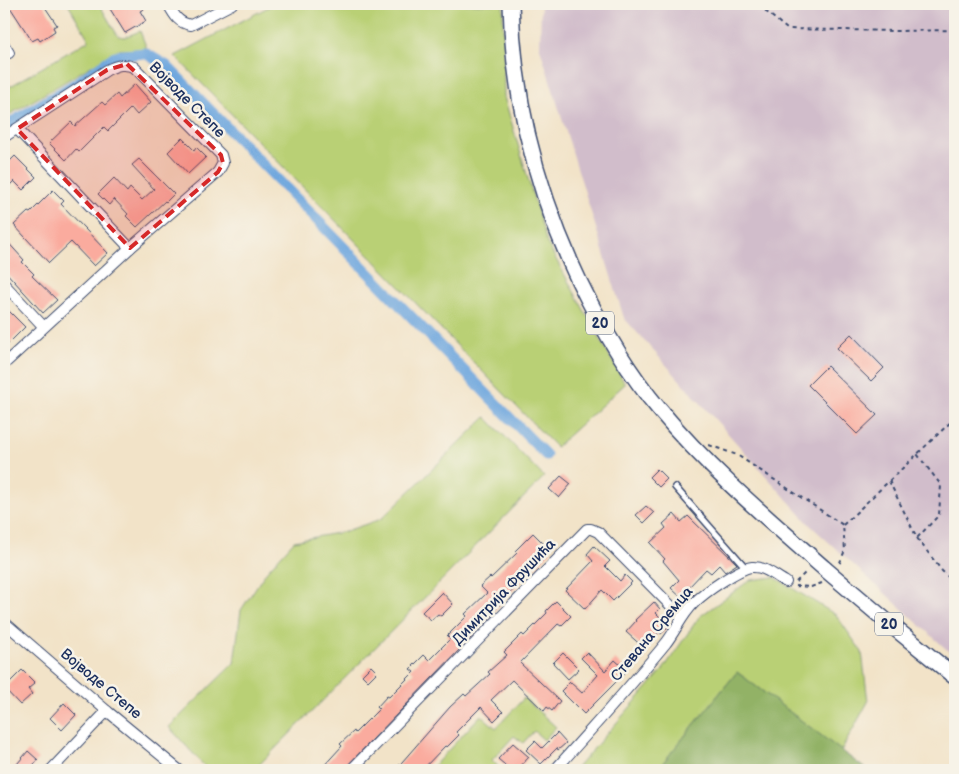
<svg xmlns="http://www.w3.org/2000/svg" width="959" height="774" viewBox="0 0 959 774" font-family="'Balsamiq Sans',sans-serif">
<style>
.industrial{fill:#d1bdcb}
.green{fill:#b9d075;stroke:#6a806a}
.forest{fill:#92b266;stroke:#567062}
.lines{fill:none;stroke-linecap:round;stroke-linejoin:round}
.canal{stroke:#6fa7de;stroke-width:11}
.building{fill:#faab9e}
.service-casing{stroke:#3b4a6e;stroke-width:8}
.minor-casing{stroke:#3b4a6e;stroke-width:12}
.primary-casing{stroke:#3b4a6e;stroke-width:18}
.path{stroke:#3b4a6e;stroke-width:2;stroke-dasharray:4 4;stroke-linecap:butt}
.service{stroke:#fff;stroke-width:5}
.minor{stroke:#fff;stroke-width:10}
.primary{stroke:#fff;stroke-width:15}
.primary-bridge-casing{stroke:#3b4a6e;stroke-width:18;stroke-linecap:butt}
.primary-bridge{stroke:#fff;stroke-width:15}
.marked{fill:#d62828;fill-opacity:0.2;stroke:#d62828;stroke-width:4;stroke-dasharray:10 6;stroke-linejoin:round}
.labels{text-anchor:middle;dominant-baseline:central;stroke-width:5;stroke-linejoin:round;paint-order:stroke}
.shield{fill:#f7f3e8;stroke:#5d6a87;stroke-width:1}
.shield-label{font-size:14px;font-weight:bold;fill:#1b2f5e}
.street-label{font-size:15px;fill:#1b2f5e;stroke:#f7f3e8}
</style>
<rect width="100%" height="100%" fill="#f7f3e8"/>
<filter id="ink" filterUnits="userSpaceOnUse"><feTurbulence type="fractalNoise" baseFrequency=".02" numOctaves="2"/><feDisplacementMap in="SourceGraphic" scale="10" xChannelSelector="R" yChannelSelector="G"/><feConvolveMatrix kernelMatrix="1 2 1 2 8 2 1 2 1" color-interpolation-filters="sRGB"/></filter>
<filter id="wash" filterUnits="userSpaceOnUse"><feTurbulence type="fractalNoise" baseFrequency=".0096" numOctaves="4" result="noise"/><feDisplacementMap in="SourceGraphic" scale="20" xChannelSelector="R" yChannelSelector="G"/><feGaussianBlur stdDeviation="1.12" result="paint"/><feColorMatrix in="noise" values="0 0 0 0 0 0 0 0 0 0 0 0 0 0 0 0 0 1.4 0 .05"/><feComposite in="paint" operator="in"/></filter>
<g filter="url(#wash)">
<rect width="100%" height="100%" fill="#f2e3c8"/>
<polygon class="industrial" points="541,4 955,4 955,657 811,526 624,318 540,48"/>
<g class="green">
<polygon points="68,4 99,4 118,36 125,37 140,31 147,49 118,50 4,118 4,90 89,40"/>
<polygon points="274,4 503,4 504,97 547,243 625,384 556,447 175,56"/>
<polygon points="486,417 544,477 254,770 208,770 169,727 234,663 241,610 266,572 294,541 343,532 381,519"/>
<polygon points="774,577 836,615 862,652 868,702 841,751 737,672 657,770 575,770 662,671 699,617 750,580"/>
<polygon points="524,698 556,727 544,740 534,731 523,743 514,736 492,760 500,769 499,770 430,770 481,715 496,728"/>
</g>
<polygon class="forest" points="737,672 867,770 657,770"/>
<g class="lines">
<polyline class="canal" points="4,127 78,82 115,56 145,53 167,66 546,455"/>
</g>
<g id="blocks">
<g class="building">
<polygon points="8,4 43,4 57,25 53,27 55,31 40,41 38,38 32,41"/>
<polygon points="107,4 141,4 144,9 140,11 146,21 125,33"/>
<polygon points="135,84 151,102 137,115 131,108 108,131 104,127 79,152 76,149 66,160 49,143 71,122 75,126 102,102 105,105 117,94 120,98"/>
<polygon points="182,138 194,150 196,147 206,157 188,174 168,152"/>
<polygon points="15,156 36,177 23,190 14,181 4,191 4,167"/>
<polygon points="139,159 174,194 166,202 165,201 137,227 126,216 128,214 114,199 109,205 98,194 114,178 127,192 130,188 142,200 154,189 132,165"/>
<polygon points="53,190 64,201 61,204 108,253 94,266 71,242 49,263 14,225 28,212 30,213"/>
<polygon points="4,238 24,260 22,262 34,274 32,276 57,300 43,313 4,270"/>
<polygon points="4,306 25,327 4,348"/>
<polygon points="851,334 884,368 871,381 837,348"/>
<polygon points="827,366 877,415 857,434 808,385"/>
<polygon points="657,469 667,479 659,487 649,477"/>
<polygon points="561,476 571,484 559,498 549,489"/>
<polygon points="646,506 654,513 644,523 636,515"/>
<polygon points="674,514 681,522 688,516 737,564 725,572 719,565 711,573 706,569 688,588 694,594 686,602 671,588 679,580 663,561 665,559 650,543 666,528 663,524"/>
<polygon points="533,533 551,551 505,598 491,614 493,615 343,770 320,770 342,746 340,744 354,731 355,733 379,709 377,707 387,696 389,697 414,672 410,669 424,655 429,660 450,639 447,636 467,616 465,614 487,593 480,586 490,577 491,578 517,553 515,551"/>
<polygon points="594,546 610,561 605,566 620,581 625,575 632,582 613,601 602,590 585,609 565,590 593,561 587,554"/>
<polygon points="442,592 453,604 441,616 438,614 431,620 422,612"/>
<polygon points="556,601 571,616 561,626 558,624 520,663 560,701 552,711 547,707 544,711 512,680 491,700 503,712 494,721 481,707 456,732 459,735 447,747 445,746 422,770 395,770 450,707 464,694 466,696 490,674 488,672 507,655 504,652 522,634 524,636 547,613 546,611"/>
<polygon points="654,602 660,609 656,613 669,626 661,634 659,632 644,648 626,632 636,621 635,620"/>
<polygon points="587,652 605,671 615,660 627,671 584,714 561,691 570,682 582,693 598,675 581,658"/>
<polygon points="563,653 579,669 568,679 553,663"/>
<polygon points="371,666 377,672 368,681 362,675"/>
<polygon points="22,670 35,683 28,689 32,694 20,705 4,688"/>
<polygon points="64,703 76,715 62,730 50,718"/>
<polygon points="557,733 566,743 558,750 557,748 541,764 526,750 535,741 542,748"/>
<polygon points="513,743 529,757 517,770 511,770 498,759"/>
<polygon points="28,751 38,760 30,770 12,770"/>
</g>
</g>
</g>
<g filter="url(#ink)">
<use href="#blocks" fill-opacity="0" stroke="#3b4a6e" stroke-width="1"/>
<g class="lines">
<defs>
<polyline id="service" points="675,487 746,568"/>
<g id="minor">
<path d="M168,4c6,11 10,19 23,21l41,-21"/>
<polyline points="4,45 9,53"/>
<polyline points="17,129 130,248"/>
<path d="M4,137l103,-67c10,-5 17,-7 27,-3l87,88 2,8 -5,9 -88,76 -126,116"/>
<polyline points="4,284 43,326"/>
<polyline points="4,622 107,711 179,770"/>
<polyline points="51,770 107,711"/>
<polyline points="351,770 587,529 591,529 598,532 682,617"/>
<path d="M555,770c37,-42 75,-83 111,-127 10,-13 16,-28 28,-40 10,-10 45,-35 58,-36 13,-1 24,10 34,15"/>
</g>
<path id="primary" d="M511,4c2,98 26,188 68,277 22,45 47,89 80,128 49,59 109,110 166,160"/>
</defs>
<use href="#service" class="service-casing"/>
<use href="#minor" class="minor-casing"/>
<use href="#primary" class="primary-casing"/>
<g class="path">
<polyline points="762,4 763,9 787,29 897,31 955,30"/>
<polyline points="709,445 737,455 843,525 845,550 839,565"/>
<polyline points="889,481 917,538 939,515 941,485 917,454"/>
<polyline points="843,525 955,418"/>
<polyline points="917,538 942,571 955,583"/>
<polyline points="796,582 807,571"/>
<polyline points="795,586 811,587 822,583"/>
</g>
<use href="#service" class="service"/>
<use href="#minor" class="minor"/>
<use href="#primary" class="primary"/>
<defs>
<polyline id="primary-bridge" points="825,569 891,625 955,677"/>
</defs>
<use href="#primary-bridge" class="primary-bridge-casing"/>
<use href="#primary-bridge" class="primary-bridge"/>
</g>
</g>
<path class="marked" d="M127,64l94,91 2,8 -5,9 -88,76 -113,-119 90,-59z"/>
<g class="labels">
<g class="shield">
<rect x="586" y="311.5" width="28" height="23" rx="4"/>
<rect x="875" y="612.5" width="28" height="23" rx="4"/>
</g>
<g class="shield-label">
<text x="600" y="323">20</text>
<text x="889" y="624">20</text>
</g>
<g class="street-label">
<text transform="translate(187 100) rotate(45)">Војводе Степе</text>
<text transform="translate(504 592) rotate(-46)">Димитрија Фрушића</text>
<text transform="translate(652 634) rotate(-50)">Стевана Сремца</text>
<text transform="translate(101 684) rotate(40)">Војводе Степе</text>
</g>
</g>
<rect width="959" height="774" fill="none" stroke="#f7f3e8" stroke-width="20"/>
</svg>
